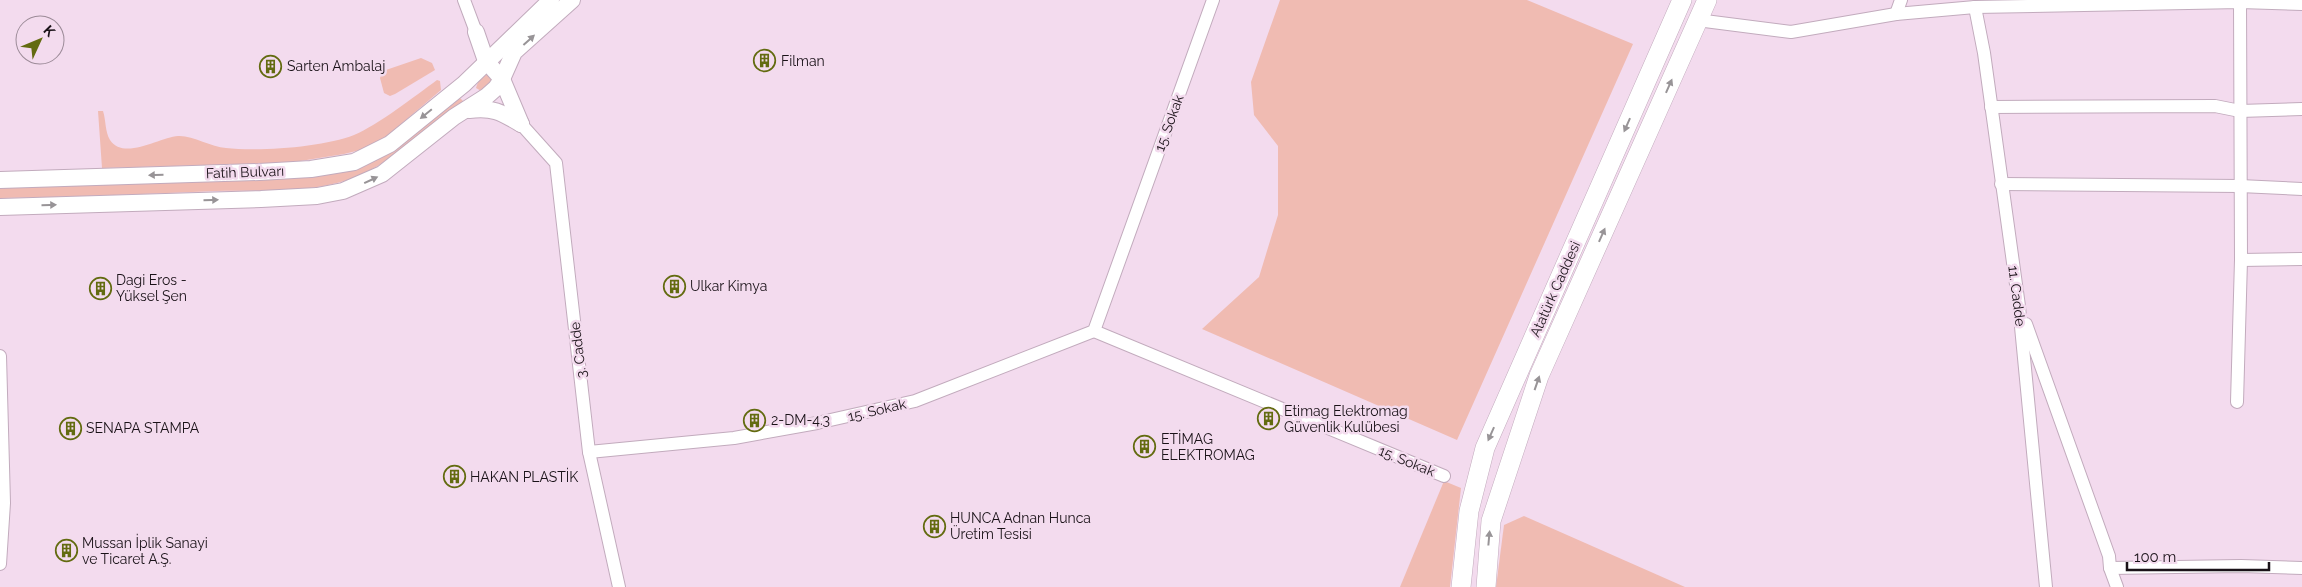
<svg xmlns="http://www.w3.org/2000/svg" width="2302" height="587" viewBox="0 0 2302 587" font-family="Raleway,sans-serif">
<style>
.green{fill:#f0bbb2}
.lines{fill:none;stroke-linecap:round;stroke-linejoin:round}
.minor-casing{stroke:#c2abbd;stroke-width:14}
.major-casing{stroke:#c2abbd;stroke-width:18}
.highway-casing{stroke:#c2abbd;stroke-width:20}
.minor{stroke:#fff;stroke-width:12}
.major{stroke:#fff;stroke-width:16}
.highway{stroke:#fff;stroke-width:19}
.oneway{fill:#989497}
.labels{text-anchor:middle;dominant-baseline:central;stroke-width:5;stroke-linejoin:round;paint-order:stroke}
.poi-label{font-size:14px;fill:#1a1218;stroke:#f3dbee;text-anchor:start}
.street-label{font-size:14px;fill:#1a1218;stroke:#f3dbee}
</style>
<rect width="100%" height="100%" fill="#f3dbee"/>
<g class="green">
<polygon points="1280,0 1527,0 1633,44 1457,440 1202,329 1259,277 1278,215 1278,146 1254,115 1251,82"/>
<polygon points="421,58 432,63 435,70 395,94 390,96 384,93 380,78 383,71"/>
<path d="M488,74l5,5 -10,13 -7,-4c2,-7 5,-11 12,-14z"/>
<path d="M437,80l3,1 1,9 -54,46 -19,12 -24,6 -56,9 -186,5 -4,-57h5c3,9 2,21 7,29 14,21 50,-3 68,-4 14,-1 33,11 48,12 32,4 98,-1 128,-13 24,-10 61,-39 83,-55z"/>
<path d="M456,94l8,8c-38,21 -65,57 -106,74 -43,18 -96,14 -142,15 -72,3 -144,6 -216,7v-13l354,-17 20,-7 10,-7z"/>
<polygon points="1444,481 1461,488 1450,587 1400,587"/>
<polygon points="1524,516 1685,587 1496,587 1504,525"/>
</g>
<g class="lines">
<defs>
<g id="minor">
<polyline points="464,0 476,32"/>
<polyline points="1975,7 1984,53 2019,306 2046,587"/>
<polyline points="1896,14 1901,0"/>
<polyline points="1697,20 1791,32 1896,14 1975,7 2240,2 2302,4"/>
<polyline points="1991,107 2215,106 2240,111 2302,109"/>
<polyline points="521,124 556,163 589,452 619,587"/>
<polyline points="2001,184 2240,186 2302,189"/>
<polyline points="2241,260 2302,259"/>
<polyline points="2026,324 2109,556 2110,568 2117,587"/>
<polyline points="1094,331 1444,476"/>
<polyline points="0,356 4,503 0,564"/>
<polyline points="2237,402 2241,260 2240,2"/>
<polyline points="589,452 734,438 817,423 915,401 1094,331 1213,0"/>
<polyline points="2110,568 2241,566 2302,568"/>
</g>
<g id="major">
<polyline points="476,32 486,61 502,79 521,124"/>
<path d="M469,110c24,-3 32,2 52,14"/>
<polyline points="0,180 259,172 311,169 354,162 390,144 464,84 551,0"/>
<polyline points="0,207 261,199 317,196 343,191 382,174 454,117 487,96 496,88 502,79 514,52 572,0"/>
</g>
<g id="highway">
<polyline points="1461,587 1469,511 1485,448 1682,0"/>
<polyline points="1486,587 1491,521 1539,376 1707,0"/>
</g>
</defs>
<use href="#minor" class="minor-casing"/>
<use href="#major" class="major-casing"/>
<use href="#highway" class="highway-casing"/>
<use href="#minor" class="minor"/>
<use href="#major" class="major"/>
<use href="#highway" class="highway"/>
</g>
<defs><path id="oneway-solid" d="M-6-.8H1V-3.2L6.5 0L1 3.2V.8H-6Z" transform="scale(1.25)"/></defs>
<g class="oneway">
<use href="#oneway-solid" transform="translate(529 40) rotate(-42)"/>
<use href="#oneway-solid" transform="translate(1669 86) rotate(-66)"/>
<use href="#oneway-solid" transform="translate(426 114) rotate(141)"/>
<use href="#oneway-solid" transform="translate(1627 125) rotate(114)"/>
<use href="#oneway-solid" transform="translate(156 175) rotate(178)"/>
<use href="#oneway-solid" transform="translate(371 180) rotate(-25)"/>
<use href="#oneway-solid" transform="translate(211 200) rotate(-2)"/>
<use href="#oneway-solid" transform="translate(49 205) rotate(-1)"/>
<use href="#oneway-solid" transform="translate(1602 235) rotate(-66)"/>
<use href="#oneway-solid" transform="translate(1537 383) rotate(-71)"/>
<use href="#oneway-solid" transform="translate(1491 434) rotate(114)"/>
<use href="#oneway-solid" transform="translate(1489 538) rotate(-85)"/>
</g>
<defs>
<symbol id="building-ring" viewBox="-11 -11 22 22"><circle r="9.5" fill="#f3dbee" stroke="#636b10" stroke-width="1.5"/><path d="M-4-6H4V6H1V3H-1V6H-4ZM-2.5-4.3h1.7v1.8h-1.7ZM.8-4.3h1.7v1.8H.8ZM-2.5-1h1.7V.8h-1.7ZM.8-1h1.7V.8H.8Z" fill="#636b10"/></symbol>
</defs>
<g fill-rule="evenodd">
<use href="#building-ring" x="752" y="48" width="25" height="25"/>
<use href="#building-ring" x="258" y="54" width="25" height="25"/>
<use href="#building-ring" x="662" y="274" width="25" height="25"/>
<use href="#building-ring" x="88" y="276" width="25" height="25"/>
<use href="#building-ring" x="1256" y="406" width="25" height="25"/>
<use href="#building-ring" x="742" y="408" width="25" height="25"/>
<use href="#building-ring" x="58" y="416" width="25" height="25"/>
<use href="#building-ring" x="1132" y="434" width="25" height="25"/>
<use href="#building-ring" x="442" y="464" width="25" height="25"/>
<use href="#building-ring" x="922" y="514" width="25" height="25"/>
<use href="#building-ring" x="54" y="538" width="25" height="25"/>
</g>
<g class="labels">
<g class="poi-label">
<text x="781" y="61">Filman</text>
<text x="287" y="66">Sarten Ambalaj</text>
<text x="116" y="280">Dagi Eros -<tspan x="116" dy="16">Yüksel Şen</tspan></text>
<text x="690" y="286">Ulkar Kimya</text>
<text x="1284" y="411">Etimag Elektromag<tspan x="1284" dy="16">Güvenlik Kulübesi</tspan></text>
<text x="771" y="420">2-DM-4.3</text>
<text x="86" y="428">SENAPA STAMPA</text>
<text x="1161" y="439">ETİMAG<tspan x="1161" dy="16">ELEKTROMAG</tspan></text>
<text x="470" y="477">HAKAN PLASTİK</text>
<text x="950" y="518">HUNCA Adnan Hunca<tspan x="950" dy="16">Üretim Tesisi</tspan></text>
<text x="82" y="543">Mussan İplik Sanayi<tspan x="82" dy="16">ve Ticaret A.Ş.</tspan></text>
</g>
<g class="street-label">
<text transform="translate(1169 123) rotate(-70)">15. Sokak</text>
<text transform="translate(245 172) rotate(-2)">Fatih Bulvarı</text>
<text transform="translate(1555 289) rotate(-66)">Atatürk Caddesi</text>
<text transform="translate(2017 296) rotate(83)">11. Cadde</text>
<text transform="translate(578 350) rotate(-97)">3. Cadde</text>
<text transform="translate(877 410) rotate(-13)">15. Sokak</text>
<text transform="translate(1407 461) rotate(22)">15. Sokak</text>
</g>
</g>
<g transform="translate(40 40) rotate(46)"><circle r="24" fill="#f3dbee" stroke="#9c8b98"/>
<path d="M0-4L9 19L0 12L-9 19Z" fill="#636b10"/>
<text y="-8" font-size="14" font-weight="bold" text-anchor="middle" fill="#1a1218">K</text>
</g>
<path d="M2127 562v8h142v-8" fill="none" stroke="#1a1218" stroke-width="2.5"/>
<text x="2134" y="562" font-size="15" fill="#1a1218" stroke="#f3dbee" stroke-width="4" paint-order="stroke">100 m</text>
</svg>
